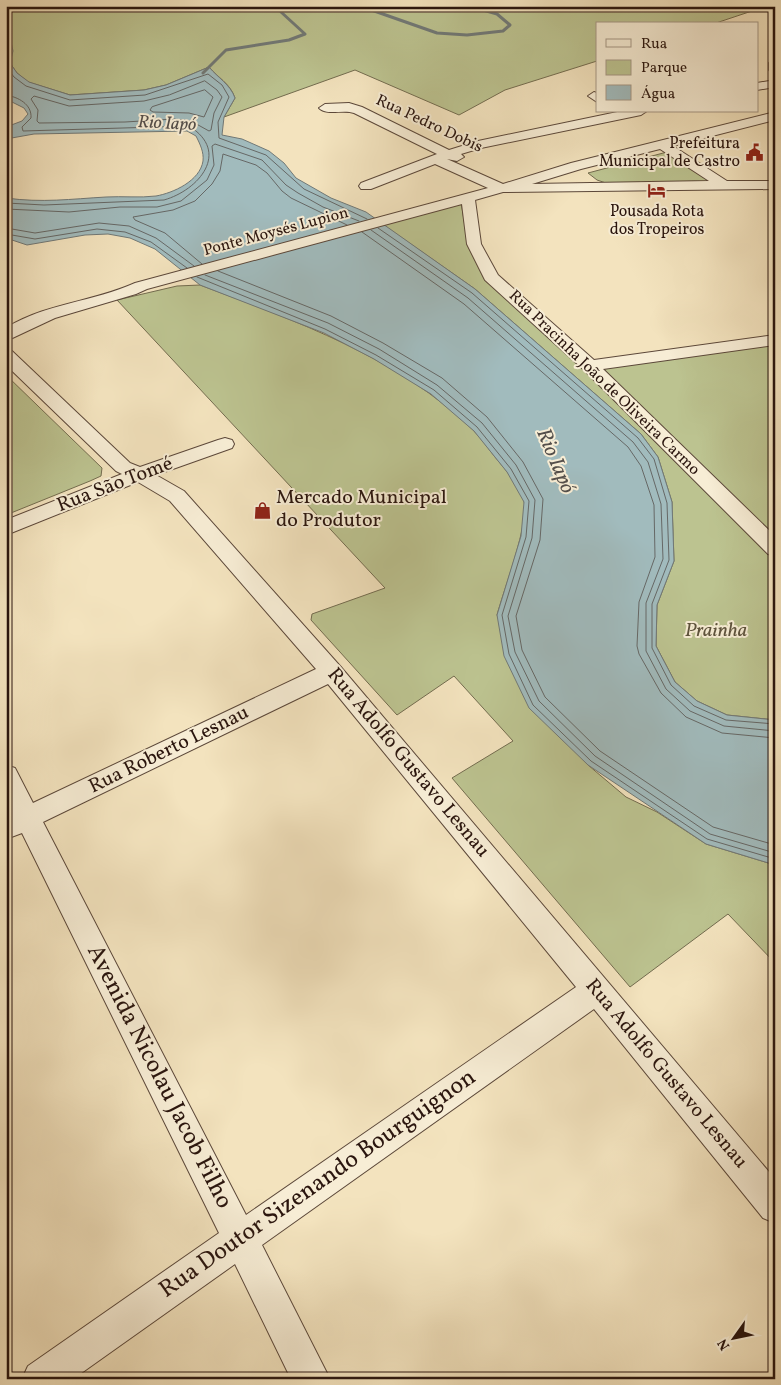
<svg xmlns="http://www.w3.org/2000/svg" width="781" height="1385" viewBox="0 0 781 1385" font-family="Vollkorn,serif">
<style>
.green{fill:#bcc390;stroke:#736c4f}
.water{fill:#a1bbbd;stroke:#717977}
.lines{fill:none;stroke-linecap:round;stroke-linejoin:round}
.shore{stroke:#666866;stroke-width:1}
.stream{stroke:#717977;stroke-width:3}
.minor-casing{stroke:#5c483a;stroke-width:2}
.minor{fill:#f7edd5;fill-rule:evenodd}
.labels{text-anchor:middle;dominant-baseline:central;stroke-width:4;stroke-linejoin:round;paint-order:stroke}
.far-street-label{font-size:16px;fill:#2a150e;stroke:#f7edd5}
.far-poi-label{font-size:16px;fill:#2a150e;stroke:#f7edd5;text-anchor:end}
.far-water-label{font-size:18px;font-style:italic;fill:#544f4b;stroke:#f7edd5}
.street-label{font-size:20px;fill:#2a150e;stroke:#f7edd5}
.poi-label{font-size:20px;fill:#2a150e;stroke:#f7edd5;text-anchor:start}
.park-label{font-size:20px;font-style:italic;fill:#5d523c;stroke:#f7edd5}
.water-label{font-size:21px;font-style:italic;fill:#544f4b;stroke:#f7edd5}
.near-street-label{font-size:24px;fill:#2a150e;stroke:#f7edd5}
</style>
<rect width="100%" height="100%" fill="#f3e3be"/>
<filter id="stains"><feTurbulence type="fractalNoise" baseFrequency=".004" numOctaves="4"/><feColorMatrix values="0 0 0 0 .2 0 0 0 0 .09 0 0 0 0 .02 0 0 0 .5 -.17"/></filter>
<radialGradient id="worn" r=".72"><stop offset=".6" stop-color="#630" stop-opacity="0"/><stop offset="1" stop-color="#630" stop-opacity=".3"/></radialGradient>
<g class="green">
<path d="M6,6h761l-54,18h-116v37l-92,29 -46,25 -104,-45 -131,47 11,-19c-5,-15 -17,-20 -26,-31l-43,18 -22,5 -74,5 -42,-13 -11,-9 -7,-10c4,-19 -4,-37 -4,-57z"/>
<polygon points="667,152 717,183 612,185 597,180 588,173"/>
<polygon points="461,202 468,244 474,257 775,550 775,720 727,715 697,701 675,682 656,646 657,605 674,561 672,502 658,457 641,434 475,289 382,224"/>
<path d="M200,285c96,36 198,72 273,145 8,8 15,18 22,27 10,12 24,28 29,44 6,20 -21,91 -27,114l91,150 38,32 31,15 49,32 69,21v98l-47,-49 -98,73 -178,-209 61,-37 -59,-65 -57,39 -86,-95 1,-6 73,-26 -268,-288 60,-14z"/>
<polygon points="775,344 775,543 600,369"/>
<polygon points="6,375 102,468 101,476 90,481 6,515"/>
</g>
<path class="water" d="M6,20l7,31 -3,12 7,10 12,9 41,13 74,-5 22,-5 43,-18c9,11 21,17 26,31l-11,19 -2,18 20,4 27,12 15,12 12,15 35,20 35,14 109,77 166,145 17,23 14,45 2,59 -17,44 -1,41 19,36 22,19 30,14 48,5v145l-69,-21 -118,-79 -59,-57 -25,-52 -7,-41 24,-79 3,-34 -17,-30 -33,-41 -43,-37 -57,-35 -50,-26 -124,-48 -45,-36 -25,-11 -22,-4 -23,1 -58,10 -21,-7v-40c36,5 65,1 100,-1 16,-1 34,1 50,-1 17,-3 44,-15 47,-35 1,-9 -3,-17 -7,-25l-9,-5 -153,3 -28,5v-12l16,-6 6,-7 -4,-6 -18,-9z"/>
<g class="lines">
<g class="shore">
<polyline points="6,66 14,77 26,86 70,100 145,95 208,74 222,85 229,97 218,122 219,138 266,155 304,189 367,219"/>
<polygon points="205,81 217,90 222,97 214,113 211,130 209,131 191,121 174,119 125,122 39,123 37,121 38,110 31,99 34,96 69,106 144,101 169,95"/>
<polygon points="205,90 213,97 204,117 189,113 153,112 150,110 152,107"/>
<path d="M6,95c12,2 26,9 25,23l-9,9 1,4 166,-5c42,26 10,64 -25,74l-120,5 -38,-2"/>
<polyline points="6,209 69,212 120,207 157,207 181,201 207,180 214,165 212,146 215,144 262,160 286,185 298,193 323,207 359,221"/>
<polyline points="6,228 35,233 99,223 129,226 156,238 194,266"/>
<polyline points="378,228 472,293 638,438 654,459 667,503 669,560 652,604 652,648 671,685 694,706 726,720 775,724"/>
<polyline points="371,230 468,298 633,442 648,462 661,504 663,559 646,603 646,651 666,689 690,711 724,726 775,731"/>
<polyline points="362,232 464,304 628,447 641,466 654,505 655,557 639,602 637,646 639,654 661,693 686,717 722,733 775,738"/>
<polyline points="6,234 35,239 97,229 125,232 151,242 187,268"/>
<polyline points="202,264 165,233 135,220 133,217 173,210 195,201 212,184 220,171 223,154 256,165 267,173 282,191 291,198 347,225"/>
<polyline points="218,271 331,316 383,343 442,378 487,417 523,462 543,499 540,540 516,616 522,650 545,697 600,751 713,827 775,845"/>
<polyline points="205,275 328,323 379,349 437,385 482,423 516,465 535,500 532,538 508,616 515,652 539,701 595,756 710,834 775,853"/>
<polyline points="197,277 325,329 376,355 434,390 477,427 511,469 529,501 526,537 502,615 509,654 533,705 591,761 707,839 775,859"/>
</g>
<g class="stream">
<polyline points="360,6 437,33 467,35 503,31 510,25 497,14 469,6"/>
<polyline points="648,6 662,8 669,6"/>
<polyline points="203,73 226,50 289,40 305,34 281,12 291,6"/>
</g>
<defs>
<g id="minor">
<polygon points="775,60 775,73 769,70 769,63"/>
<polygon points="775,80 775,87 757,90 757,83"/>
<polygon points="594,92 597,93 597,102 588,96"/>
<path d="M349,103l13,4 87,43 29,-9 144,-30h25l-6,4 -160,33 -20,6 3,3 -7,4 -10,-2 56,25 68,-21 204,-51v8l-102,26 54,35h48v8l-272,3 -28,8 6,44 17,31 96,85 181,-25v10l-172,24 172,167v20l-7,-2 -184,-184 -99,-90 -18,-36 -5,-40 -315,85 -11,5 -81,24 -49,23v-13c40,-25 88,-26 129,-45l353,-95 -53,-24 -64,25h-10l-2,-3 2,-3 76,-29 -83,-41c-11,-4 -27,3 -35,-5l6,-4zM660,149l49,32 -177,3 49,-15z"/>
<path d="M6,350l6,1 118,112 10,4 78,-27 7,-2 7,2 2,4 -2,4 -76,27 28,16 156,175 435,513v44l-12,-5 -169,-209 -332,236 68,134h-39l-56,-115 -162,115h-51l6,-13 191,-133 -197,-400 -16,6v-24l6,-2 -6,-12v-36l9,3 18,35 283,-134 -146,-168 -32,-19 -132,53v-15l116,-46 -6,-3 -110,-106zM328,684l248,303 -330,228 -203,-393z"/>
</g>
</defs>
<use href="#minor" class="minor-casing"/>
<use href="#minor" class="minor"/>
</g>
<defs>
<symbol id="civic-bare" viewBox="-9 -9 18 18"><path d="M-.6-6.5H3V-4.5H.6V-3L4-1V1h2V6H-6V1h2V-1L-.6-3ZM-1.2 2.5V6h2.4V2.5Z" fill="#8f2418" stroke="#f7edd5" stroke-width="2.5" paint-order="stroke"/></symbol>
<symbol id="hotel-bare" viewBox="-9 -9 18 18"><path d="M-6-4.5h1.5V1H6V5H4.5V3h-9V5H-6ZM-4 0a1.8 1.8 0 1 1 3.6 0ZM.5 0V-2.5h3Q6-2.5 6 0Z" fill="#8f2418" stroke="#f7edd5" stroke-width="2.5" paint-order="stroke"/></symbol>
<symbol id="shop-bare" viewBox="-9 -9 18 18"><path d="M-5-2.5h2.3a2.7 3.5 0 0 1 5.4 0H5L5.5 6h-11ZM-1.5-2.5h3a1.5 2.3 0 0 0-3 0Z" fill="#8f2418" stroke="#f7edd5" stroke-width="2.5" paint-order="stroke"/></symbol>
</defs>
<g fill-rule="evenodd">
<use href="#civic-bare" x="742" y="140" width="25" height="25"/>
<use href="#hotel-bare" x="644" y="178" width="25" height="25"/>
<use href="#shop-bare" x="250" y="498" width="25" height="25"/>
</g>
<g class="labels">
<g class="far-street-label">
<text transform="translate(429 124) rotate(25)">Rua Pedro Dobis</text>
<text transform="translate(276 232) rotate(-15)">Ponte Moysés Lupion</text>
<text transform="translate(604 383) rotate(44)">Rua Pracinha João de Oliveira Carmo</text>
</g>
<g class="far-poi-label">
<text x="740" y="144">Prefeitura<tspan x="740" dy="18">Municipal de Castro</tspan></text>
<text x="657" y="212" text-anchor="middle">Pousada Rota<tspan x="657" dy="18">dos Tropeiros</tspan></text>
</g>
<g class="far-water-label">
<text transform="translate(167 124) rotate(3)">Rio Iapó</text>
</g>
<g class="street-label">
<text transform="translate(115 485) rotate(-21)">Rua São Tomé</text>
<text transform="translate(169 750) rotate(-26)">Rua Roberto Lesnau</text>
<text transform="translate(408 763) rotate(50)">Rua Adolfo Gustavo Lesnau</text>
<text transform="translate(666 1074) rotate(50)">Rua Adolfo Gustavo Lesnau</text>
</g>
<g class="poi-label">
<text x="276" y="498">Mercado Municipal<tspan x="276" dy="23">do Produtor</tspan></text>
</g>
<g class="park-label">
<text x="716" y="631">Prainha</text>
</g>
<g class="water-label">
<text transform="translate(555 461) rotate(67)">Rio Iapó</text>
</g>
<g class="near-street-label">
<text transform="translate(159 1077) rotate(63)">Avenida Nicolau Jacob Filho</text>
<text transform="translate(318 1184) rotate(-35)">Rua Doutor Sizenando Bourguignon</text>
</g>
</g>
<rect width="781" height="1385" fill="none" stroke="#f3e3be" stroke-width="25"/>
<rect x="8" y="8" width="766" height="1370" fill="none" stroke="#2a150e" stroke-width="2.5"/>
<rect x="12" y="12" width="756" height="1360" fill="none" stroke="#2a150e"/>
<rect x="596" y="22" width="162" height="90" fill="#f7edd5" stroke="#a59785"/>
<rect x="606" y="39" width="25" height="8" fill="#f7edd5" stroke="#a59785"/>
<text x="641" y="48" font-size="15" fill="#2a150e">Rua</text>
<rect x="606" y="60" width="25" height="15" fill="#bcc390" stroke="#a59785"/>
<text x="641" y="72" font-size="15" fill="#2a150e">Parque</text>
<rect x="606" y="85" width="25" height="15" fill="#a1bbbd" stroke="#a59785"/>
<text x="641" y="98" font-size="15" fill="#2a150e">Água</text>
<g transform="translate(734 1338) rotate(237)" stroke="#f7edd5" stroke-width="4" paint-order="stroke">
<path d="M0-4L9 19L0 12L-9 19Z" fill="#2a150e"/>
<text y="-8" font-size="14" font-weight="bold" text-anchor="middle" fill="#2a150e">N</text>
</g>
<rect width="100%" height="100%" filter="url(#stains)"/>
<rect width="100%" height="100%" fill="url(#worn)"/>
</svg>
